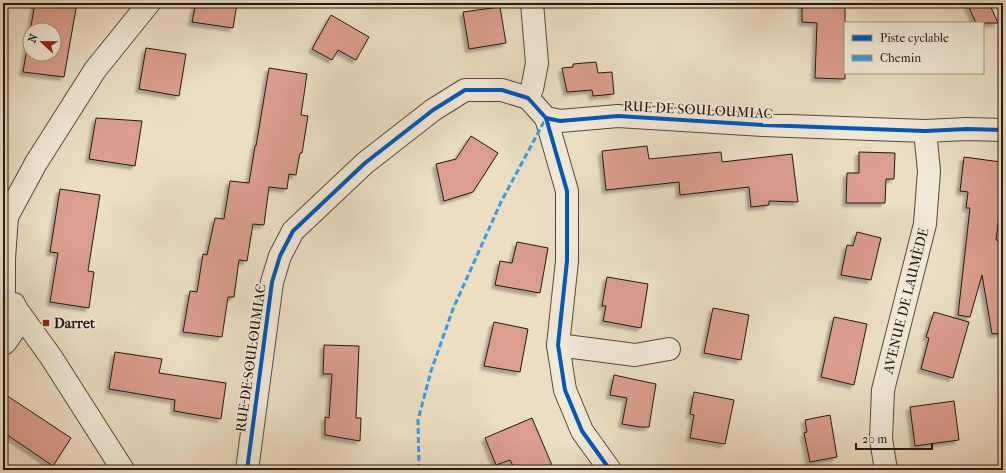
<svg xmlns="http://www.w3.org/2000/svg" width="1006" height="473" viewBox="0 0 1006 473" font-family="'IM FELL French Canon',serif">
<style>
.building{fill:#da9e8e;stroke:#221710;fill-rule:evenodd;filter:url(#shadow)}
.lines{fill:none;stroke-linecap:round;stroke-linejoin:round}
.street-casing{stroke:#54493d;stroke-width:24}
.street{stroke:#f2ead8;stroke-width:22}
.quiet{stroke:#3c9ade;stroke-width:3;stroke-dasharray:6 3;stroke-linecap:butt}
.cycleway-casing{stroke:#f2ead8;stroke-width:6}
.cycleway{stroke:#0057b8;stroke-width:4}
.poi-dot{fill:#8f2418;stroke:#f2ead8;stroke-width:1.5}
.labels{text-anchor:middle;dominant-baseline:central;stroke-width:3.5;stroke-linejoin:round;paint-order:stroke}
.street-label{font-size:14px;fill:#221710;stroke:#f2ead8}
.poi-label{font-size:14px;font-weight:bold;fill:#221710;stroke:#f2ead8;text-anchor:start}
</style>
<defs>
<filter id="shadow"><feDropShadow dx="-3.5" dy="3.5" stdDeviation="1" flood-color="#0004"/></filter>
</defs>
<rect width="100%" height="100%" fill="#ebdec3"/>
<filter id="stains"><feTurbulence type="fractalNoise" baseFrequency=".005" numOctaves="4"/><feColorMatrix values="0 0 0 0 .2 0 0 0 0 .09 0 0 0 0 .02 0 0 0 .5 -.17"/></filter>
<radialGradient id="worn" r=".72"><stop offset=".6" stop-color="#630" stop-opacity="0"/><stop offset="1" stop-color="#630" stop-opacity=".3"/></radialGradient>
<g class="building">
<path d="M35,3h42l-13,74 -41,-5zM30,30h24v24h-24z"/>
<polygon points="196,3 237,3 233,28 192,22"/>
<polygon points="802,3 845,3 845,79 815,78 817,23 802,22"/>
<polygon points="967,3 989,3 998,23 976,23"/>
<polygon points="500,7 506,43 469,49 463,12"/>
<polygon points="331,15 369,37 356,60 338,50 332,60 312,49"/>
<polygon points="146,48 186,54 179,96 139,89"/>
<polygon points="596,62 598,73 612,72 614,94 593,96 592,90 567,92 562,68 573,67 573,64"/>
<polygon points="269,68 307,74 301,115 308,116 302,153 300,153 296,175 289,174 287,189 269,187 264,225 253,224 247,261 239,260 234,297 228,297 222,337 183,332 190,291 197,292 203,254 207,255 215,218 224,219 230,181 249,183 255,146 256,146"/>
<polygon points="96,118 142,121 135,166 89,159"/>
<polygon points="471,136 498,153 473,192 444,201 436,164 456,159"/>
<polygon points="647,146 649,159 721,152 722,162 792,154 798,202 769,201 769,205 751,207 749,187 680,195 679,182 606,190 602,151"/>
<polygon points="859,152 895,153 894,179 886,179 885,203 846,203 847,173 859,173"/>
<polygon points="964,157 1001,162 999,177 1003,177 1003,186 996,240 1003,241 1003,333 992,334 982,275 970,317 958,315 970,208 966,208 968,192 960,191"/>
<polygon points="60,189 100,195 88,271 94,272 89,308 50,302 58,253 50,252"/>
<polygon points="857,232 881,238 871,280 841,275 847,245 853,246"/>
<polygon points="517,242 548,248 540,293 495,285 500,261 512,263"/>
<polygon points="607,277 648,284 641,328 603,321 606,306 602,306"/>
<polygon points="713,308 749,315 741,360 704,353"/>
<polygon points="934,312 969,322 953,378 921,369 929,338 926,337"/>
<polygon points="834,317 867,324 854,385 821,377"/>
<polygon points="494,322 528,329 520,372 484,366"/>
<polygon points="324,345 359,346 356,418 361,418 360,441 325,435 325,417 329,418 332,374 323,374"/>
<polygon points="115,352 162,359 159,373 226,383 221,419 174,411 175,400 109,389"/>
<polygon points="614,375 656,384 649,427 640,427 622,424 627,398 610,395"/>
<polygon points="694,392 734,400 725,444 690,438 694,415 690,414"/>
<polygon points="3,393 71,438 53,466 3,432"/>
<polygon points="954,401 959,440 915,446 910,407"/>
<polygon points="830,415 837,457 810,462 804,433 807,432 805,420"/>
<polygon points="532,418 554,470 515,470 510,460 496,465 485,438"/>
</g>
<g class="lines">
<defs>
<g id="street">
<polyline points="528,98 532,89 537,63 532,3"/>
<polyline points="546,118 567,191 567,261 558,345 565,390 582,431 610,470"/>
<polyline points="3,224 36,163 95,70 149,3"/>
<polyline points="4,292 4,259 7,216"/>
<polyline points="17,310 51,357 123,470"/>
<path d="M3,344l2,-1c10,-13 17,-23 9,-39"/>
<polyline points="558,345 635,355 669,349"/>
<polyline points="247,470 272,282 280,256 293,231 365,163 433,110 465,90 502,90 528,98 546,118 560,121 618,116 763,125 925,131 967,129 1003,130"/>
<polyline points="886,470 881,439 883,390 925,224 929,171 925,131"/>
</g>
</defs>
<use href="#street" class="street-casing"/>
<use href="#street" class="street"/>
<polyline class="quiet" points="419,470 418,420 431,371 453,309 501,202 546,118"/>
<defs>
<g id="cycleway">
<polyline points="546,118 567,191 567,261 558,345 565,390 582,431 610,470"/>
<polyline points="247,470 272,282 280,256 293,231 365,163 433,110 465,90 502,90 528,98 546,118 560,121 618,116 763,125 925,131 967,129 1003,130"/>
</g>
</defs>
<use href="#cycleway" class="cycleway-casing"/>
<use href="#cycleway" class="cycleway"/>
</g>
<rect class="poi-dot" x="42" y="319" width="8" height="8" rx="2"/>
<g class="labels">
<g class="street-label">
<text transform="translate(698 110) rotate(3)">RUE DE SOULOUMIAC</text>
<text transform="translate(906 301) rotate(-76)">AVENUE DE LAUMÈDE</text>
<text transform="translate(251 358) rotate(-82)">RUE DE SOULOUMIAC</text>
</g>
<g class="poi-label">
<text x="54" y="323">Darret</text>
</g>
</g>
<rect width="1006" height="473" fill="none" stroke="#ebdec3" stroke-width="16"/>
<rect x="4" y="4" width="998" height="465" fill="none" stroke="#221710" stroke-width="2"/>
<rect x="8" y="8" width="990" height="457" fill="none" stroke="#221710"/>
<rect x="844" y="22" width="140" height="52" fill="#f2ead8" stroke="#9f9688"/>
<rect x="852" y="35" width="20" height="6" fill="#0057b8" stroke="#9f9688"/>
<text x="880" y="42" font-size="12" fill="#221710">Piste cyclable</text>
<rect x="852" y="55" width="20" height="6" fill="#3c9ade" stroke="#9f9688"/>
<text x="880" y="62" font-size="12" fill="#221710">Chemin</text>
<g transform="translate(42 42) rotate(292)"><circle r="19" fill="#f2ead8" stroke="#9f9688"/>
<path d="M0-3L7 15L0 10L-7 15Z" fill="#8f2418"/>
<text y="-6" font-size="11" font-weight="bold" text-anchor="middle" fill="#221710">N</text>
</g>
<path d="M856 443v6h76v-6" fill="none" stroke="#221710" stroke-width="2"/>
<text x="862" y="443" font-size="12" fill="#221710" stroke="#f2ead8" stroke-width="3" paint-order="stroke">20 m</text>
<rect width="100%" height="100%" filter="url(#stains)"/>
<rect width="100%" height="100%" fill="url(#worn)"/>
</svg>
